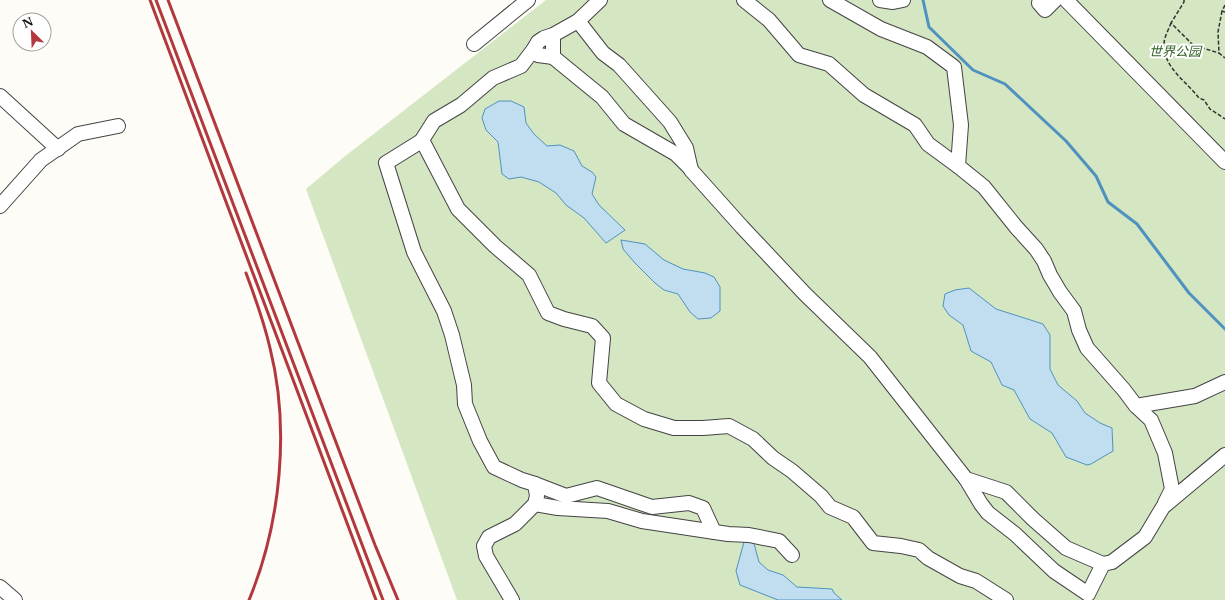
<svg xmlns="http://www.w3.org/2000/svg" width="1225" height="600" viewBox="0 0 1225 600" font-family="'Libre Baskerville','Noto Sans SC',serif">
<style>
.green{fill:#d4e6c2}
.water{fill:#c0def0;stroke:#4f92bf}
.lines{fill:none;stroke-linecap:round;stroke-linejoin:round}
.stream{stroke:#4f92bf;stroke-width:3}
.minor-casing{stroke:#444;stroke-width:16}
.path{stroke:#333;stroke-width:1.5;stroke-dasharray:4 2;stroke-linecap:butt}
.minor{stroke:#fff;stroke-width:14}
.rail{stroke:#b2383d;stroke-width:3}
.labels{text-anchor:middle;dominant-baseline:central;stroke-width:4;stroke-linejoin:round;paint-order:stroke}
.park-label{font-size:13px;font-style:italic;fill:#336227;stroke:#fff}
</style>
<rect width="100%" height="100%" fill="#fefcf6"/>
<polygon class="green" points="546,0 1225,0 1225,600 457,600 306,189 344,157"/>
<g class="water">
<polygon points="499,101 511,101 524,107 526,123 534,134 547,146 560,145 574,151 582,166 592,172 596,177 592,194 599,205 625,230 606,243 584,218 566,205 556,193 539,182 521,177 509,179 502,174 498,142 486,130 482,118 485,109"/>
<polygon points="621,240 645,244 664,260 683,269 705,273 714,277 720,287 720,311 711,318 698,319 690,312 678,294 664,290 655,283 635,263 623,249"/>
<polygon points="969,288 996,309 1043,324 1050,335 1050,369 1058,385 1077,401 1085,413 1100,423 1112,428 1113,451 1091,464 1087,465 1066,457 1052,433 1030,419 1014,390 1002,385 991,362 971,351 963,325 949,315 943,306 945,294 955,290"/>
<polygon points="753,540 759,562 768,570 783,575 797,587 832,589 834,593 842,600 778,600 740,585 736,571 744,542"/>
</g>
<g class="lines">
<polyline class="stream" points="923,0 929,27 973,70 1005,84 1066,141 1096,176 1108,202 1137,224 1189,293 1225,329"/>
<defs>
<g id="minor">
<polyline points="744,0 769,20 799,55 829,64 864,95 915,125 928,144 958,166"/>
<polyline points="830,0 881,29 927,47 954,67 961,125 958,166 984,187 1016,227 1036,249 1044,261 1050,275 1060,292 1074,311 1079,330 1087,348 1124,390 1136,406 1151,420 1165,453 1172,489 1165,503"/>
<polyline points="880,0 893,2 903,0"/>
<polyline points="1040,0 1039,3 1045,10 1055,0"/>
<polyline points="1066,0 1225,162"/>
<polyline points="578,21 603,53 619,65 670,122 686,148 691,170 742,227 805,294 870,357 966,479 1006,492 1033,519 1066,548 1103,564 1112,562 1145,537 1163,507 1225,455"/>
<polyline points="553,35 553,57 538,55 534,49 538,42 544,38 553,35 578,21 600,0"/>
<polyline points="474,44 528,0"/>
<polyline points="534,49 521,66 493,78 461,105 434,121 422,140 458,209 495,246 529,275 548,313 564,319 592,326 603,338 599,383 616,404 644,419 674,428 703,428 729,426 753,439 773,458 792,471 821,496 830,507 853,517 873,543 901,546 919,550 928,558 960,576 976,581 1006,600"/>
<polyline points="553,57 602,97 624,124 676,154 691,169"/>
<polyline points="0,96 58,149"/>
<polyline points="423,140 386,163 414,252 444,311 452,335 464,385 465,404 480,441 494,467 522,480 535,484 537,496 535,504 515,524 489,537 484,546 486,556 512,600"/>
<polyline points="0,206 41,160 78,134 118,126"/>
<polyline points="1136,406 1195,396 1225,382"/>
<polyline points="966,479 981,504 988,513 1015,534 1054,571 1088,594 1103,564"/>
<polyline points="535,484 566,496 597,488 652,507 689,503 703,508 714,532"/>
<polyline points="535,504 558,508 608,511 642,521 728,534 749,535 779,541 792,555"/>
<polyline points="0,587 15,600"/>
</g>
</defs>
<use href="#minor" class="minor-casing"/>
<g class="path">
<polyline points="1184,0 1184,2 1171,23 1193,45 1219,53"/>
<polyline points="1225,5 1222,11 1225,12"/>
<polyline points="1222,11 1218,32 1219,53 1225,58"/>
<path d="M1171,23c-2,6 -7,14 -7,21 -1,23 22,37 35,54l5,2 6,9 15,10"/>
</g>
<use href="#minor" class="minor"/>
<g class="rail">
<polyline points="150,0 376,600"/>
<polyline points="156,0 383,600"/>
<polyline points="168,0 375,545 398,600"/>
<path d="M246,273c9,24 18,49 24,75 20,80 11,175 -21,252"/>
</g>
</g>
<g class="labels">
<g class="park-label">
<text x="1175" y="51">世界公园</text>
</g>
</g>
<g transform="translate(32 32) rotate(336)"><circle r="19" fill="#ffffff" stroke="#a0a0a0"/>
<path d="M0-3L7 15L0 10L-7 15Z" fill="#b2383d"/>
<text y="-6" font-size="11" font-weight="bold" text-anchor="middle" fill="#111111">N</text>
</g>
</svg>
